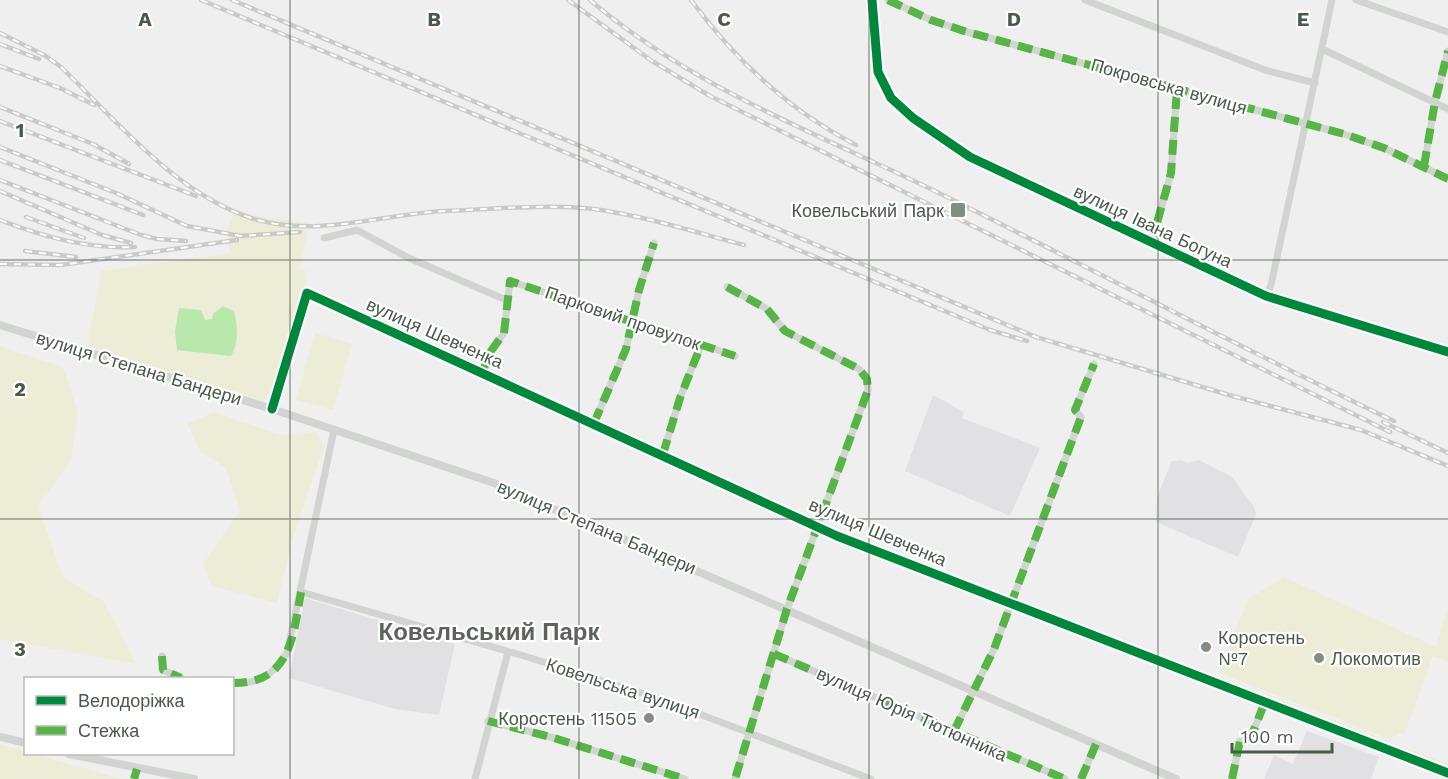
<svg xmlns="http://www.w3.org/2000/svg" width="1448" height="779" viewBox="0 0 1448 779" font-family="'Work Sans',sans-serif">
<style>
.education{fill:#e1e0e2}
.green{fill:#edecd6}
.water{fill:#b9e8ad}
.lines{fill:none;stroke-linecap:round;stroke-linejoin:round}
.minor{stroke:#d1d4d1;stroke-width:7}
.tertiary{stroke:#d1d4d1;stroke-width:8}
.rail-casing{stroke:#c9cbc9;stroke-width:4.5}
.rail{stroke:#fff;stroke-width:2;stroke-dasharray:7;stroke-linecap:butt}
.quiet{stroke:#57b447;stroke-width:8;stroke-dasharray:15 8;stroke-linecap:butt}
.cycleway-casing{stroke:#fff;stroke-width:13}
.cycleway{stroke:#00873e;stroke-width:9}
.grid{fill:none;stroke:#485a49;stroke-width:1.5;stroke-opacity:0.55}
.poi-dot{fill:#838e83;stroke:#fff;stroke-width:2}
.labels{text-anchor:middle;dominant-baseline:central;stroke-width:4.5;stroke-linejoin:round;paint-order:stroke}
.street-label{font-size:18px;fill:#485a49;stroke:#fff}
.poi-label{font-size:18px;fill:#485a49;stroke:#fff;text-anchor:end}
.district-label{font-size:24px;font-weight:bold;fill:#5b635c;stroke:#fff}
.grid-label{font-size:20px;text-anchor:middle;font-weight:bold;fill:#485a49;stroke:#fff;stroke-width:4.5;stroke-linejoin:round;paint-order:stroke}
</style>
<rect width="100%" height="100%" fill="#f0eff0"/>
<g class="education">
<polygon points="933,395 964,412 962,418 1040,448 1010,516 905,471"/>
<polygon points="1181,460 1188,463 1199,460 1232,477 1254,507 1256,514 1238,557 1156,522 1157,497 1172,461"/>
<polygon points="305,598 455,644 439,715 395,709 289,678"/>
<polygon points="1307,731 1379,757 1371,779 1264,779 1274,755 1293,764"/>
</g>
<g class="green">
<polygon points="236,209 263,217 310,223 299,269 307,271 306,282 277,378 267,399 261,401 92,347 88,343 101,271 230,253 226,232"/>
<polygon points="315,333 352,344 333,410 296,400"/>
<polygon points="0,346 63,367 78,413 71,460 38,506 63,577 104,602 136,664 0,639"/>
<polygon points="215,412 280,435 316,432 324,446 292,541 277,603 211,586 203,564 240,510 226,468 200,451 187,423"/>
<polygon points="1284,577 1436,647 1448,605 1448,662 1433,656 1404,735 1400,733 1390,739 1219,673 1248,599"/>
<polygon points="1218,676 1388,741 1386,745 1217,680"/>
<polygon points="0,744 25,751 26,754 34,754 122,779 0,779"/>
<polygon points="1404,747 1448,764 1448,769 1402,751"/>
</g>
<path class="water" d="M223,306l11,5c4,16 5,31 -3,45l-54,-6 -2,-19 4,-23 22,2 4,10 7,-1 1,-5z"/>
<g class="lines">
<g class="minor">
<polyline points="888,0 931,20 964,31 1344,134 1384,148 1448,179"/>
<polyline points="1085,0 1265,70 1315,83"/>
<polyline points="1356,0 1448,32"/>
<polyline points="1322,49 1448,109"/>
<polyline points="1424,166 1435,102 1448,51"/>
<polyline points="324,238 357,230 409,258 506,300"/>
<polyline points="1151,244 1171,173 1177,89"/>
<polyline points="727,287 767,309 785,331 859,369 867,379 868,390 787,609 735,779"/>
<polyline points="1266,296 1271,285 1332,0"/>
<polyline points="482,373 491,351 504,333 510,281 735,356"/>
<polyline points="594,423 626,349 639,290 654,243"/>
<polyline points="663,454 680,398 701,345"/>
<polyline points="301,592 521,655 657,698 871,779"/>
<polyline points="774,654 1065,779"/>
<polyline points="162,656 163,670 181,678"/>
<path d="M232,683c33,0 36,-6 55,-30l47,-223"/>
<polyline points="488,721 554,738 685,779"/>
<polyline points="954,731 994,649 1081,417 1075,410 1094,364"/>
<polyline points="134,779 137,769"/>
<polyline points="475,779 508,652"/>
<polyline points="1081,779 1096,744"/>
<polyline points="1232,779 1240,741 1243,741 1253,732 1265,702"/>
</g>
<g class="tertiary">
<polyline points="872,0 878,72 891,98 913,118 970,157 1266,296 1448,352"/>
<polyline points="0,325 272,409 494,483 1176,779"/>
<polyline points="272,409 307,293 837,536 1448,773"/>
<polyline points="0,737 26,743"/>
<polyline points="69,754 194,779"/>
</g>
<defs>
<g id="rail">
<polyline points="201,0 990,330 1027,341"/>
<polyline points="232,0 1036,337 1229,395 1361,430 1448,466"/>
<polyline points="568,0 652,61 710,96 1390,432"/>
<path d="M590,0c103,88 231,135 351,194 151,75 300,154 453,227"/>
<path d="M691,0c45,61 97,110 165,145"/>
<path d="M0,33l44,22 17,12c57,55 113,125 190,151 64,21 129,-4 194,-7 48,-2 101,-7 149,-2 51,7 101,23 150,36"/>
<polyline points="0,44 39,59"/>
<polyline points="0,66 60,88 94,105"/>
<polyline points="0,107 93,144 129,164"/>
<polyline points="0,121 196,196"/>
<polyline points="0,147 116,193 187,226 241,236 300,232"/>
<polyline points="0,160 143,215"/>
<polyline points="0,180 141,235 157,239 186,241"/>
<polyline points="0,191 102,235 131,243"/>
<polyline points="26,217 84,238"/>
<path d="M0,220c45,17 87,29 135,27"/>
<polyline points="25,251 76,257"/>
<polyline points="0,264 61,265 237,240"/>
<polyline points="1383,422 1448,453"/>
</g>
</defs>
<use href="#rail" class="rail-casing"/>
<use href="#rail" class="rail"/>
<g class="quiet">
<polyline points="888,0 931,20 964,31 1344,134 1384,148 1448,179"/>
<polyline points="1424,166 1435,102 1448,51"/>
<polyline points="1151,244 1171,173 1177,89"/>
<polyline points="727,287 767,309 785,331 859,369 867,379 868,390 787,609 735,779"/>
<polyline points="482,373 491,351 504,333 510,281 735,356"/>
<polyline points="594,423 626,349 639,290 654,243"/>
<polyline points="663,454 680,398 701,345"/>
<polyline points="774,654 1065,779"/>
<polyline points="162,656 163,670 181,678"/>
<path d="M232,683c58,1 61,-45 69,-91"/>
<polyline points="488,721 554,738 685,779"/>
<polyline points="954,731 994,649 1081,417 1075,410 1094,364"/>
<polyline points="134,779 137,769"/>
<polyline points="1081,779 1096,744"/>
<polyline points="1232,779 1240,741 1243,741 1253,732 1265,702"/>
</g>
<defs>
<g id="cycleway">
<polyline points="872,0 878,72 891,98 913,118 970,157 1266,296 1448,352"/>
<polyline points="272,409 307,293 837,536 1448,773"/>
</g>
</defs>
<use href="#cycleway" class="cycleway-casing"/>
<use href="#cycleway" class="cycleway"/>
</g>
<path class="grid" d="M290,0v779M579,0v779M869,0v779M1158,0v779M0,260h1448M0,519h1448"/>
<g class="poi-dot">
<rect x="950" y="202" width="16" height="16" rx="3"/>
<circle cx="1206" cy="647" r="6"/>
<circle cx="1319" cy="658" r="6"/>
<circle cx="649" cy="718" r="6"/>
</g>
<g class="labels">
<g class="street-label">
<text transform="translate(1169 86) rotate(16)">Покровська вулиця</text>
<text transform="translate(1153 226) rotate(25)">вулиця Івана Богуна</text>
<text transform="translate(623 318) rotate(19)">Парковий провулок</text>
<text transform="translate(435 333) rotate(24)">вулиця Шевченка</text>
<text transform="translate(139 368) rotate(17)">вулиця Степана Бандери</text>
<text transform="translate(597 527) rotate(23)">вулиця Степана Бандери</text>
<text transform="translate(878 532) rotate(23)">вулиця Шевченка</text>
<text transform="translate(623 688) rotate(18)">Ковельська вулиця</text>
<text transform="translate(912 714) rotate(24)">вулиця Юрія Тютюнника</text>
</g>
<g class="poi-label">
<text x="944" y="210">Ковельський Парк</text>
<text x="1218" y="637" text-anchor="start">Коростень<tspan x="1218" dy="21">№7</tspan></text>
<text x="1331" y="658" text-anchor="start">Локомотив</text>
<text x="637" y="718">Коростень 11505</text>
</g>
<g class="district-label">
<text x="489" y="632">Ковельський Парк</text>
</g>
</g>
<g class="grid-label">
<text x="145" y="26">A</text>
<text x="434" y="26">B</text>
<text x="724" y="26">C</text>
<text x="1014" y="26">D</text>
<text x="1303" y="26">E</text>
<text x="20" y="137">1</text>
<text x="20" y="396">2</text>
<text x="20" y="656">3</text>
</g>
<rect x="24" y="677" width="210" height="78" fill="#ffffff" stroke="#b6bdb6" stroke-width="1.5"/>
<rect x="36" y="696" width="30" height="9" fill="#00873e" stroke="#b6bdb6" stroke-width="1.5"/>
<text x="78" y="707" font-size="18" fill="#485a49">Велодоріжка</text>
<rect x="36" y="726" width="30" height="9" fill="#57b447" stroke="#b6bdb6" stroke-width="1.5"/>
<text x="78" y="737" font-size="18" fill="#485a49">Стежка</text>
<path d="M1232 743v9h100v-9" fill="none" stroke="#485a49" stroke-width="3"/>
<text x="1241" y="743" font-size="18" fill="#485a49" stroke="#ffffff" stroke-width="4.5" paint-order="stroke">100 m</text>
</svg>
